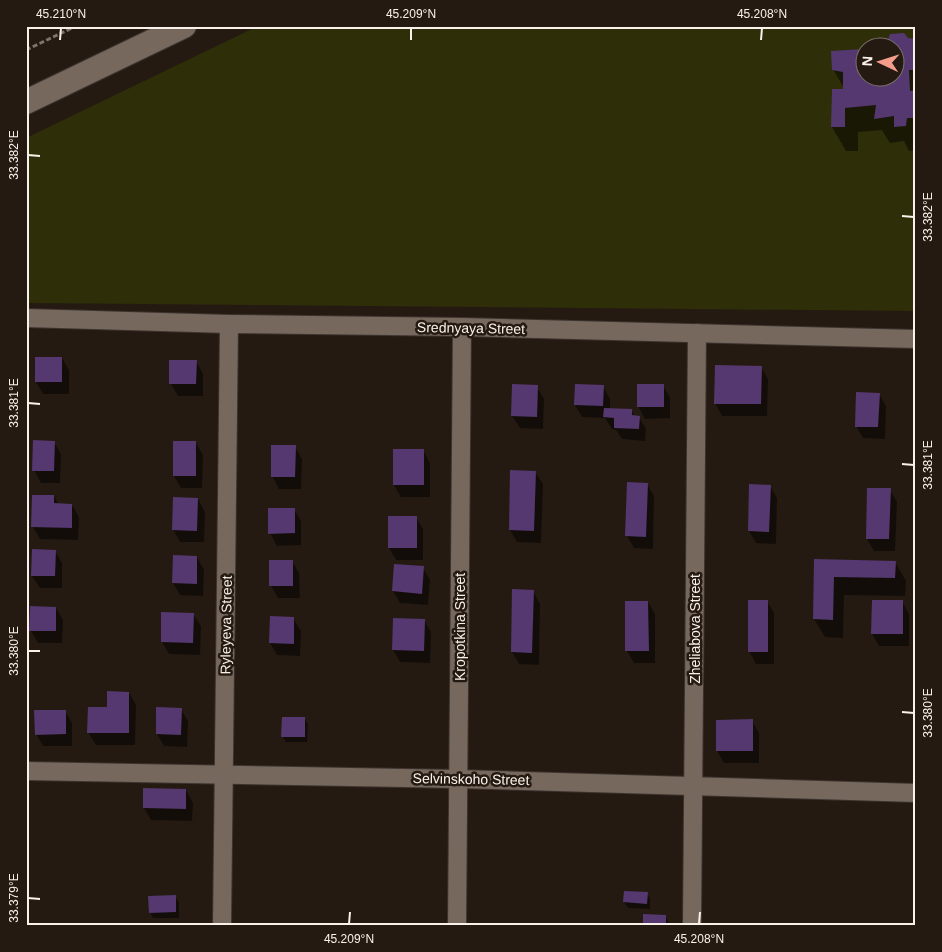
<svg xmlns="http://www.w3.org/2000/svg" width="942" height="952" viewBox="0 0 942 952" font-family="Arial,sans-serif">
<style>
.green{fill:#2e2e09;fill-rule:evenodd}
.shadow{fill:#0007}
.building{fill:#54386f}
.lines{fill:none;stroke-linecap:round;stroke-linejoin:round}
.minor-casing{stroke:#3d3430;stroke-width:20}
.secondary-casing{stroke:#3d3430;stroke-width:26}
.path{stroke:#7d736b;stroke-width:3;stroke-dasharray:5 2.5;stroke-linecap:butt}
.minor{stroke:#76685d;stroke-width:18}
.secondary{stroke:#76685d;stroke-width:24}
.ticks{fill:none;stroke:#f9f1ea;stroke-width:2}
.labels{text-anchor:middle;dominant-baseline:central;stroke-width:5;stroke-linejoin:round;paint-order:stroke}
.street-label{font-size:14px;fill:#f9f1ea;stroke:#251a11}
.neatline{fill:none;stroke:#f9f1ea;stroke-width:2}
.ticks-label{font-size:12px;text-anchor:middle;fill:#f9f1ea}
</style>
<rect width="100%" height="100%" fill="#251a11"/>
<path class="green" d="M258,26h658v285l-890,-8v-165zM864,48h30v30h-30z"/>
<g class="shadow">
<polygon points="907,40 916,40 916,150 909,151 904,141 890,143 882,130 858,132 858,151 846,151 832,127 845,90 833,69 833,52 864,50 864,78 894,78"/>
<polygon points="62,358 69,370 69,394 43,394 36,382"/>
<polygon points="196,361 203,374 203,396 178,396 171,384"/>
<polygon points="761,367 768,379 767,416 722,416 715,403"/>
<polygon points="663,385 670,398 670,418 645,419 638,406"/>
<polygon points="513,386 537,387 544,399 543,429 520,428 512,416"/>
<polygon points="603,386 610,399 610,409 631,410 635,417 639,417 646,429 645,441 622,439 616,430 612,429 605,418 582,417 575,405"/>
<polygon points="879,394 886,406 885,439 863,438 856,426"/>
<polygon points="54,442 61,454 60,483 41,483 34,470"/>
<polygon points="196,443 203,455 202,488 181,488 174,476"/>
<polygon points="295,447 302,459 301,489 279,489 272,476"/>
<polygon points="423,450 430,463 430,497 401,497 394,485"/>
<polygon points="511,471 535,472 543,484 541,543 517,542 510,530"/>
<polygon points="647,484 654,496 653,549 634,548 627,536"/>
<polygon points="770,486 777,498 776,544 756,543 749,531"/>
<polygon points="890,490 897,502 895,551 874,551 867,539"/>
<polygon points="54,496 59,505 72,505 79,517 78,540 40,539 33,527"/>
<polygon points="198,499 205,512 204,542 180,542 173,529"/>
<polygon points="294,509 301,521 301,545 277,546 270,533"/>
<polygon points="416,517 423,529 423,560 396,560 389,548"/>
<polygon points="55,551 62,563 62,588 40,588 32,576"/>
<polygon points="197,557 204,570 203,596 180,595 173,583"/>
<polygon points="816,560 895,562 906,581 905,596 844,595 843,638 825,637 814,619"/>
<polygon points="270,561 292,561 299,573 300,598 278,598 271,586"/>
<polygon points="395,566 423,568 430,580 428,605 400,603 393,591"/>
<polygon points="533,591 540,604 539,665 519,664 512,652"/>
<polygon points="767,601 774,613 774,664 756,664 749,651"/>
<polygon points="902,601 909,614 909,646 879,646 872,634"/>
<polygon points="648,602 655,614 655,663 634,663 627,651"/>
<polygon points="56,608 63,620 62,643 38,643 31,631"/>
<polygon points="193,614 201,626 200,655 169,654 162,642"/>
<polygon points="271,618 293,618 301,631 300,656 277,655 270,643"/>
<polygon points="424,620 431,632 430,663 400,662 393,650"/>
<polygon points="129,693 136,705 135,745 96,745 88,732"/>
<polygon points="181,709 188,721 187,747 164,746 157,734"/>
<polygon points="65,711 72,723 72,746 43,746 36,734"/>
<polygon points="304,718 308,724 307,742 286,742 282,736"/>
<polygon points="752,721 759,733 759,763 724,763 717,751"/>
<polygon points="186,790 193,803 192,821 151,820 144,808"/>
<polygon points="647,893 650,899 650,909 628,908 624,902"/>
<polygon points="175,897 179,902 179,918 153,918 150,912"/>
<polygon points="665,916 671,926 644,926"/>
</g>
<g class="building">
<polygon points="904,33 908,38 916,39 916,70 909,70 910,91 916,90 916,118 907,118 906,126 894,127 894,116 874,119 876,105 845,108 845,127 831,127 832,89 843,89 843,72 832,70 831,51 864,49 864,78 894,78 894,48 885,48 890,34"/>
<rect x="35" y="357" width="27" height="25"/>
<polygon points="169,360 197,360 196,384 169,384"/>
<polygon points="715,365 762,366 761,404 714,404"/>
<polygon points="512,384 538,385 537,417 511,416"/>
<polygon points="575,384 604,385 603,406 574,405"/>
<rect x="637" y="384" width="27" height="23"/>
<polygon points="856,392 880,393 878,427 855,427"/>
<polygon points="604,408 632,409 632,415 640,416 639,429 614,428 614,418 603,417"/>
<polygon points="33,440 55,441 54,471 32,471"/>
<rect x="173" y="441" width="23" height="35"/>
<polygon points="271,445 296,445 295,477 271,477"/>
<rect x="393" y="449" width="31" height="36"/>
<polygon points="510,470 536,471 534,531 509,530"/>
<polygon points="627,482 648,483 646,537 625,536"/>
<polygon points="749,484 771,485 769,532 748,531"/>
<polygon points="867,488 891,488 889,539 866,539"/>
<polygon points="32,495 54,495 54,503 72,504 72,528 31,527"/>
<polygon points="173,497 198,498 197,531 172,530"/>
<polygon points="268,508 295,508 295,533 268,534"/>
<rect x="388" y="516" width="29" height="32"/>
<polygon points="32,549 56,550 55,576 31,576"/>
<polygon points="173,555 197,556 197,584 172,583"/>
<polygon points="814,559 896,561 895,578 834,577 833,620 813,619"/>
<rect x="269" y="560" width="24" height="26"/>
<polygon points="394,564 424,566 422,594 392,591"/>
<polygon points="512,589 534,590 532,653 511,652"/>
<rect x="748" y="600" width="20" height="52"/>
<polygon points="872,600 903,600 903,634 871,634"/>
<polygon points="625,601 648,601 649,651 625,651"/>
<polygon points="30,606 56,607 56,631 29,631"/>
<polygon points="161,612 194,613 193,643 161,642"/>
<polygon points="270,616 294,617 294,644 269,643"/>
<polygon points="393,618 425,619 424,651 392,650"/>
<polygon points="107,691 129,692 129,733 87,733 88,707 107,707"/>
<polygon points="156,707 182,708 181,735 156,734"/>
<polygon points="34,710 66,710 66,734 35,735"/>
<polygon points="282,717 305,717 305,737 281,737"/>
<polygon points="753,719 753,751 716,751 716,720"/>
<polygon points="143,788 186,789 186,809 143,808"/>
<polygon points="624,891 648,892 647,904 623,902"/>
<polygon points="176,895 176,912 149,913 148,896"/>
<polygon points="643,914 666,915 666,926 643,926"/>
</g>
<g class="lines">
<defs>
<g id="minor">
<polyline points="26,318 229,324 462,327 916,339"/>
<polyline points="26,771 459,779 916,793"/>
<polyline points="222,926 229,324"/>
<polyline points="457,926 462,327"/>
<polyline points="692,926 697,333"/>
</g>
<polyline id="secondary" points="26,102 184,26"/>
</defs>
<use href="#minor" class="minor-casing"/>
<use href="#secondary" class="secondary-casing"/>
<polyline class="path" points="26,50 76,26"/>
<use href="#minor" class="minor"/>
<use href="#secondary" class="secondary"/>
</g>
<path class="ticks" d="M60,40l1,-12M411,40v-12M761,40l1,-12M28,155l12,1M902,216l12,1M28,403l12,1M902,464l12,1M28,651h12M902,712l12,1M28,898l12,1M349,924l1,-12M699,924l1,-12"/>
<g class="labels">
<g class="street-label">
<text transform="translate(471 328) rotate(1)">Srednyaya Street</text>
<text transform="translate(226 625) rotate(-89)">Ryleyeva Street</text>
<text transform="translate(460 627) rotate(-90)">Kropotkina Street</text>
<text transform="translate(695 629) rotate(-90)">Zheliabova Street</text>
<text transform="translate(471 779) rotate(1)">Selvinskoho Street</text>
</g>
</g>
<rect width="942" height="952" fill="none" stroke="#251a11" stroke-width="55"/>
<g transform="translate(880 62) rotate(274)"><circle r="24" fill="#251a11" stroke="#7a7068"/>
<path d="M0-4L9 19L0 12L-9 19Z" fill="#f49d8c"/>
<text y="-8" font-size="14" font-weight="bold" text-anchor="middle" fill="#f9f1ea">N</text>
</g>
<rect x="28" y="28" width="886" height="896" class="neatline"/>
<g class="ticks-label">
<text x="61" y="18">45.210°N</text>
<text x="411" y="18">45.209°N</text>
<text x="762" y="18">45.208°N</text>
<text transform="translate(14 155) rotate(-90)" y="4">33.382°E</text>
<text transform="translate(928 217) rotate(-90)" y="4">33.382°E</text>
<text transform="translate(14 403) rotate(-90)" y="4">33.381°E</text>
<text transform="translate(928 465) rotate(-90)" y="4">33.381°E</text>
<text transform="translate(14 651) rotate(-90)" y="4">33.380°E</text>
<text transform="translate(928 713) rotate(-90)" y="4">33.380°E</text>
<text transform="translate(14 898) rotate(-90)" y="4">33.379°E</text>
<text x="349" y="943">45.209°N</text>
<text x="699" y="943">45.208°N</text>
</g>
</svg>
